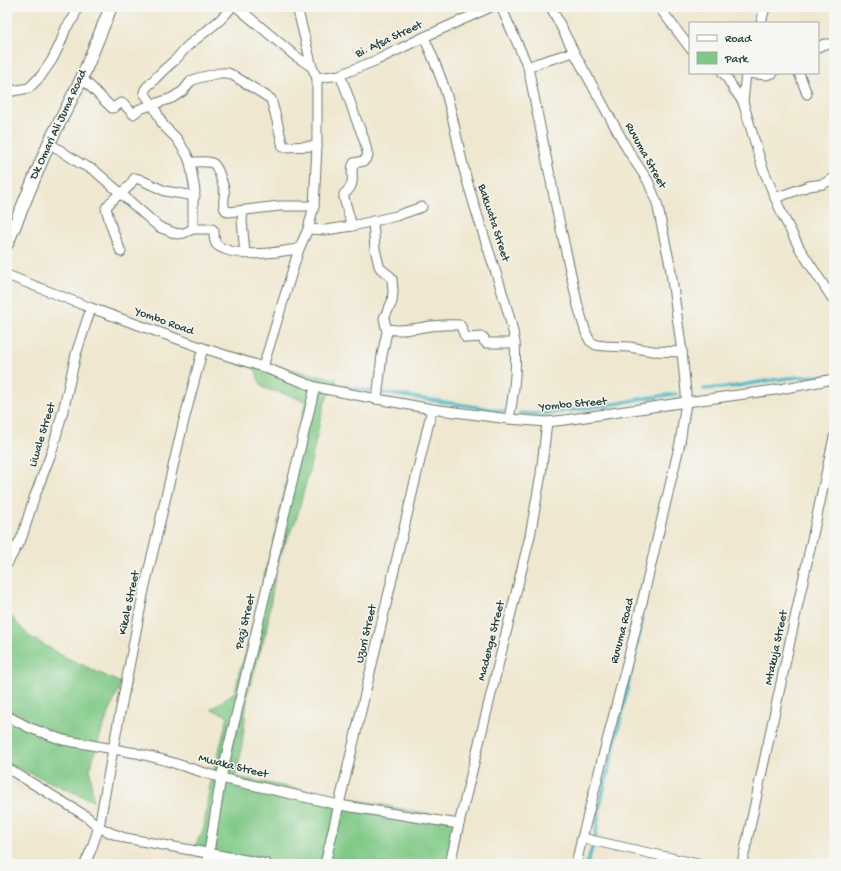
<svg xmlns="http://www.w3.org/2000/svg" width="841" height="871" viewBox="0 0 841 871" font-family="'Gochi Hand',sans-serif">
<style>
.green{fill:#7fc986;stroke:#4f835d}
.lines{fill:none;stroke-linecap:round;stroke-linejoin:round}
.stream{stroke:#4fbbca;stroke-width:3.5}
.minor-casing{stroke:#68786a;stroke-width:11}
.tertiary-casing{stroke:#68786a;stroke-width:14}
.minor{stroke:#fff;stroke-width:9}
.tertiary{stroke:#fff;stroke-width:12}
.labels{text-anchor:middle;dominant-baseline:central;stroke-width:3;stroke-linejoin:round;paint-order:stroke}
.street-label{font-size:12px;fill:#1f3d34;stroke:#f6f6f2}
</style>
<rect width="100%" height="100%" fill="#f6f6f2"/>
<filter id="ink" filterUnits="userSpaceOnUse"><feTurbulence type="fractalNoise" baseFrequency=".025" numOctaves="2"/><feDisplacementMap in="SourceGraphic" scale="8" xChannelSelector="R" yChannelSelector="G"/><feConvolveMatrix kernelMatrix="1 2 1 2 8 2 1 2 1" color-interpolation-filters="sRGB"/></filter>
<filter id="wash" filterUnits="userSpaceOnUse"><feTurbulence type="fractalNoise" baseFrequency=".012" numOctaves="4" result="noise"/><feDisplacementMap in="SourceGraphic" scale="16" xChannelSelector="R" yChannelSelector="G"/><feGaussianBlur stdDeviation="0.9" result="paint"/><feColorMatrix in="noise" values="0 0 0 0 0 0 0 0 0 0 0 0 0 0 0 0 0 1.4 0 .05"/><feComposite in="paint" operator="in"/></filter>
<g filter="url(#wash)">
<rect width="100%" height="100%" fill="#efe7cf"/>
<g class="green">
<polygon points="253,361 336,379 337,386 327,397 323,408 309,471 296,520 284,545 276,568 266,632 248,692 241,753 235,777 461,820 452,864 237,864 191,853 204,828 209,790 228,716 211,709 235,692 240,670 247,649 260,599 264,575 272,550 288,473 297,446 305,401 285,394 263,388 258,378"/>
<polygon points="7,612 29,636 63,656 121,683 102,730 90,768 93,801 14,766 7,776"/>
</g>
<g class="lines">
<g class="stream">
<polyline points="316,380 332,385 370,391"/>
<polyline points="704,389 731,387 772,380 799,377 823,376"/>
<polyline points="379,392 503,411"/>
<polyline points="520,413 537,414 561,412 566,410 574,410 620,403 645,398 676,394"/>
<polyline points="688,420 690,408 701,403"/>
<polyline points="587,864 595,839 600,804 621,717 643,619"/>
</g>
</g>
</g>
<g filter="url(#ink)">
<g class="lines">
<defs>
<g id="minor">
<polyline points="237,7 294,55 312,67"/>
<polyline points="501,7 528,67 557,211 578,306 586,333 590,341 596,345 605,346 629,347 653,351 682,352"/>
<polyline points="551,7 574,52 629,152 648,181 657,203 670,265 682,352 686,392 686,402 680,443 633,640 582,838 576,864"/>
<polyline points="659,7 690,48"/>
<polyline points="761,23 765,7"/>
<path d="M424,37c8,18 16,37 22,56 9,30 13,61 22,91 10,34 21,68 32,101 5,19 13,39 15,59 2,25 -1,50 -6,75"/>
<polyline points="818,47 824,44 834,44"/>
<polyline points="528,67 538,63 574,52"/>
<polyline points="723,73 726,76 733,88 743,102"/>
<polyline points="746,73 743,102 762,166 782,214 800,249 834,301"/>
<polyline points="746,73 766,75 773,73"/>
<polyline points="799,73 807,94"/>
<path d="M340,75l6,15 10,29 8,20 4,17 -4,5 -10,2c-6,11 5,19 -10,31v4l8,28"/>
<path d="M82,78l30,30c3,0 6,-4 9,-5l3,1 9,10 7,-5 32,-11 11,-7 8,-10 7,-3 22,-5h8l6,3 37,23 6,22 6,26 34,-1"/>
<polyline points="317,78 340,75 377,60 424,37 491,7"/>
<polyline points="7,92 29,88 41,76 52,60 60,44 66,28 74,17 77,7"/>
<path d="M49,143l32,21 13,6 65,57 18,7 7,-1 9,-4h19l2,2c0,4 0,9 2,13 3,4 9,5 14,7 25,6 44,1 69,-2"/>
<path d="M190,162c7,0 16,-1 22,1 6,2 10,20 12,25 2,9 -4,19 4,24l52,-6h34"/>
<polyline points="775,198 809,186 823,184 834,178"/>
<polyline points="243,211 242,220 245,254"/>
<polyline points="373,221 375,249 379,266 381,269 390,276 392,279 393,291 392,302 384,318 387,332 382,355 377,399"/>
<path d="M193,229v-28l2,-10 -5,-29 -3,-7 -10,-16 -14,-14 -10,-20 -9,-12c0,-6 5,-7 9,-12 7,-8 14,-14 22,-21 5,-5 9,-11 15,-16 10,-9 35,-25 41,-37"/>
<polyline points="308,229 326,230 352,226 396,216 422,207"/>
<path d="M121,252l-10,-26 -5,-18c5,-9 14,-13 21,-20 4,-3 5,-7 8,-10l4,1 26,12 30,5"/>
<polyline points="7,275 91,308 203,348 263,367 315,387 377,399 432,409 509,419 547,422 565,420 686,402 775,390 834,379"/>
<path d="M387,329c15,3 30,-1 44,-3 10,-1 19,-2 29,-1 3,4 3,9 6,13l16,-1 2,1v3l2,2h29"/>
<polyline points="263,367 299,249 308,229 314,206 317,146 317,78 312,67 297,7"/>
<polyline points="7,564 22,537 34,498 52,451 64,407 76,354 91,308"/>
<polyline points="7,716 30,728 63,740 136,753 164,760 221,778 339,805 459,824"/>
<polyline points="7,768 68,805 86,816 99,827 111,833 125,838 267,864"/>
<polyline points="582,838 595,841 698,864"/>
<polyline points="85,864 91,850 99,827 113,749 144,590 183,424 203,348"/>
<polyline points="207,864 221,778 315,387"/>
<polyline points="325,864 432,409"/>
<polyline points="450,864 459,824 530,536 541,474 547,422"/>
<polyline points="742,864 834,437"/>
</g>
<polyline id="tertiary" points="7,244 49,143 82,78 111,7"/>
</defs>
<use href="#minor" class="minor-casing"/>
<use href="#tertiary" class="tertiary-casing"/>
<use href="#minor" class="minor"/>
<use href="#tertiary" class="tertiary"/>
</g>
</g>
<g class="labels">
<g class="street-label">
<text transform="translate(389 40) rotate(-25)">Bi. Afsa Street</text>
<text transform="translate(59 125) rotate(-65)">Dk Omari Ali Juma Road</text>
<text transform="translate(645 156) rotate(61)">Ruvuma Street</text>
<text transform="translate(493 223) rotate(72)">Bakwata Street</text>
<text transform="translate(164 322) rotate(20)">Yombo Road</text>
<text transform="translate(573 405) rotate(-5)">Yombo Street</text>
<text transform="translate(43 435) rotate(-73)">Liwale Street</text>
<text transform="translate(130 603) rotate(-78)">Kikale Street</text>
<text transform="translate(246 622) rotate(-77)">Pazi Street</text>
<text transform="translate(623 631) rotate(-76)">Ruvuma Road</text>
<text transform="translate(367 634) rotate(-77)">Uzuri Street</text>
<text transform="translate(492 641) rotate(-76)">Madenge Street</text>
<text transform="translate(777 648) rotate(-78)">Mtakuja Street</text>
<text transform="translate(233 767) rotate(14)">Mwaka Street</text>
</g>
</g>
<rect width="841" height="871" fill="none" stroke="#f6f6f2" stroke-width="24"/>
<rect x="689" y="22" width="130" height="52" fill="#f6f6f2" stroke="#a0aca6"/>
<rect x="697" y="35" width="20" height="6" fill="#ffffff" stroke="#a0aca6"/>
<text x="725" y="42" font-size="12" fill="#1f3d34">Road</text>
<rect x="697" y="52" width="20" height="12" fill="#7fc986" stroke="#a0aca6"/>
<text x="725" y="62" font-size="12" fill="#1f3d34">Park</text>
</svg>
